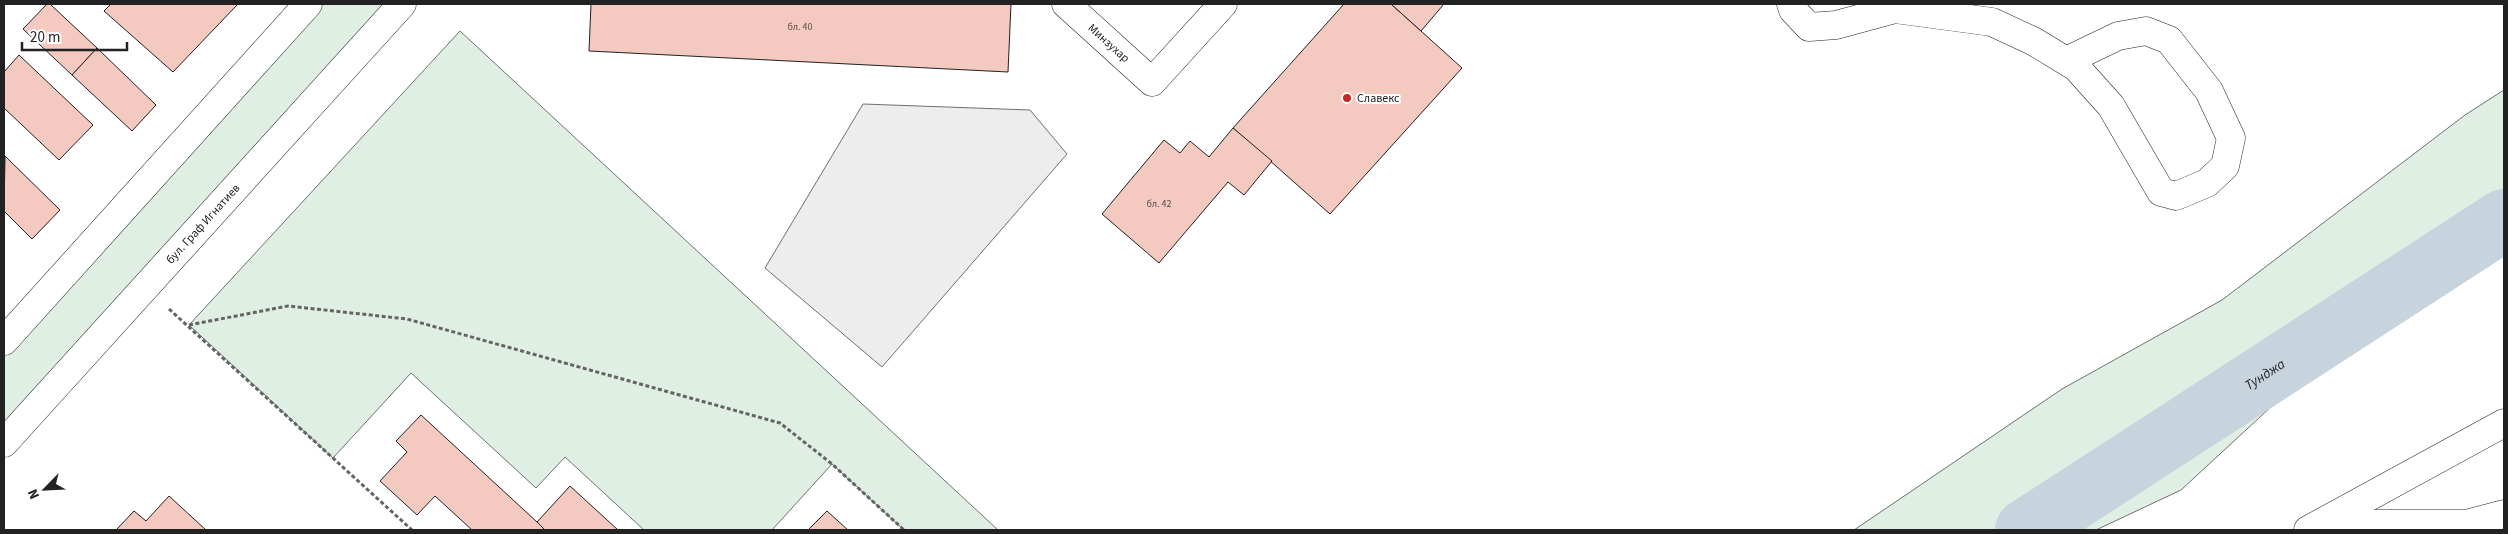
<svg xmlns="http://www.w3.org/2000/svg" width="2508" height="534" viewBox="0 0 2508 534" font-family="'Source Sans 3',sans-serif">
<style>
.green{fill:#e0efe3;stroke:#6f6f6f}
.parking{fill:#ededed;stroke:#6f6f6f}
.lines{fill:none;stroke-linecap:round;stroke-linejoin:round}
.river{stroke:#c7d3dd;stroke-width:62}
.building{fill:#f3c9c0;stroke:#222}
.minor-casing{stroke:#222;stroke-width:29}
.major-casing{stroke:#222;stroke-width:29}
.path{stroke:#646464;stroke-width:3;stroke-dasharray:4 2.5;stroke-linecap:butt}
.minor{stroke:#fff;stroke-width:28}
.major{stroke:#fff;stroke-width:28}
.poi-dot{fill:#c62828;stroke:#fff;stroke-width:2}
.labels{text-anchor:middle;dominant-baseline:central;stroke-width:4;stroke-linejoin:round;paint-order:stroke}
.number-label{font-size:10px;fill:#564c4a}
.street-label{font-size:12px;fill:#222;stroke:#fff}
.poi-label{font-size:12px;fill:#222;stroke:#fff;text-anchor:start}
.water-label{font-size:14px;font-style:italic;fill:#222;stroke:#fff}
</style>
<rect width="100%" height="100%" fill="#fff"/>
<g class="green">
<polygon points="308,4 402,4 4,443 4,341"/>
<polygon points="460,31 998,530 904,530 832,464 772,530 644,530 565,457 536,488 411,373 333,458 189,325"/>
<polygon points="2504,90 2504,243 2286,393 2181,490 2096,530 1854,530 2062,389 2222,300 2465,115"/>
</g>
<polygon class="parking" points="863,104 1030,110 1067,154 882,367 765,268"/>
<g class="lines">
<path class="river" id="s1" d="M2026,530l478,-310"/>
</g>
<g class="building">
<polygon points="47,4 50,4 97,48 72,75 23,29"/>
<polygon points="111,4 238,4 173,72 104,11"/>
<polygon points="591,4 1011,4 1008,72 589,51"/>
<polygon points="1344,4 1391,4 1462,68 1330,214 1233,128"/>
<polygon points="1391,4 1444,4 1421,31"/>
<polygon points="97,48 156,105 132,131 72,75"/>
<polygon points="19,55 93,125 59,160 4,108 4,72"/>
<polygon points="1233,128 1272,161 1244,195 1228,182 1159,263 1102,214 1164,140 1180,153 1190,141 1209,157"/>
<polygon points="5,156 60,210 32,239 4,211"/>
<polygon points="421,415 537,522 545,530 472,530 435,496 417,515 380,481 407,452 396,441"/>
<polygon points="570,486 618,530 545,530 537,522"/>
<polygon points="169,496 206,530 116,530 134,511 146,521"/>
<polygon points="827,511 848,530 808,530"/>
</g>
<g class="lines">
<defs>
<g id="minor">
<path id="s2" d="M1066,4l86,78 71,-78"/>
<polyline points="1791,4 1793,10 1809,27 1836,25 1895,9 1992,22 2033,41 2076,67 2111,106 2161,192 2176,196 2207,183 2225,166 2231,138 2209,91 2169,40 2146,31 2118,36 2066,61"/>
<polyline points="2320,524 2466,524 2504,514"/>
<polyline points="2308,530 2504,423"/>
</g>
<g id="major">
<polyline points="4,341 308,4"/>
<path id="s3" d="M4,443l398,-439"/>
</g>
</defs>
<use href="#minor" class="minor-casing"/>
<use href="#major" class="major-casing"/>
<g class="path">
<polyline points="169,309 412,530"/>
<polyline points="189,325 288,306 407,319 780,423 832,464 904,530"/>
</g>
<use href="#minor" class="minor"/>
<use href="#major" class="major"/>
</g>
<circle class="poi-dot" cx="1347" cy="98" r="5"/>
<g class="labels">
<g class="number-label">
<text x="800" y="27">бл. 40</text>
<text x="1159" y="204">бл. 42</text>
</g>
<g class="street-label">
<text stroke="none"><textPath href="#s2" startOffset="58">Минзухар</textPath></text>
<text stroke="none"><textPath href="#s3" startOffset="296">бул. Граф Игнатиев</textPath></text>
</g>
<g class="poi-label">
<text x="1357" y="98">Славекс</text>
</g>
<g class="water-label">
<text stroke="none"><textPath href="#s1" startOffset="285">Тунджа</textPath></text>
</g>
</g>
<rect width="2508" height="534" fill="none" stroke="#222222" stroke-width="10"/>
<g transform="translate(45 489) rotate(246)" stroke="#ffffff" stroke-width="4" paint-order="stroke">
<path d="M0-4L9 19L0 12L-9 19Z" fill="#222222"/>
<text y="-8" font-size="14" font-weight="bold" text-anchor="middle" fill="#222222">N</text>
</g>
<path d="M22 42v8h105v-8" fill="none" stroke="#222222" stroke-width="2.5"/>
<text x="30" y="42" font-size="15" fill="#222222" stroke="#ffffff" stroke-width="4" paint-order="stroke">20 m</text>
</svg>
